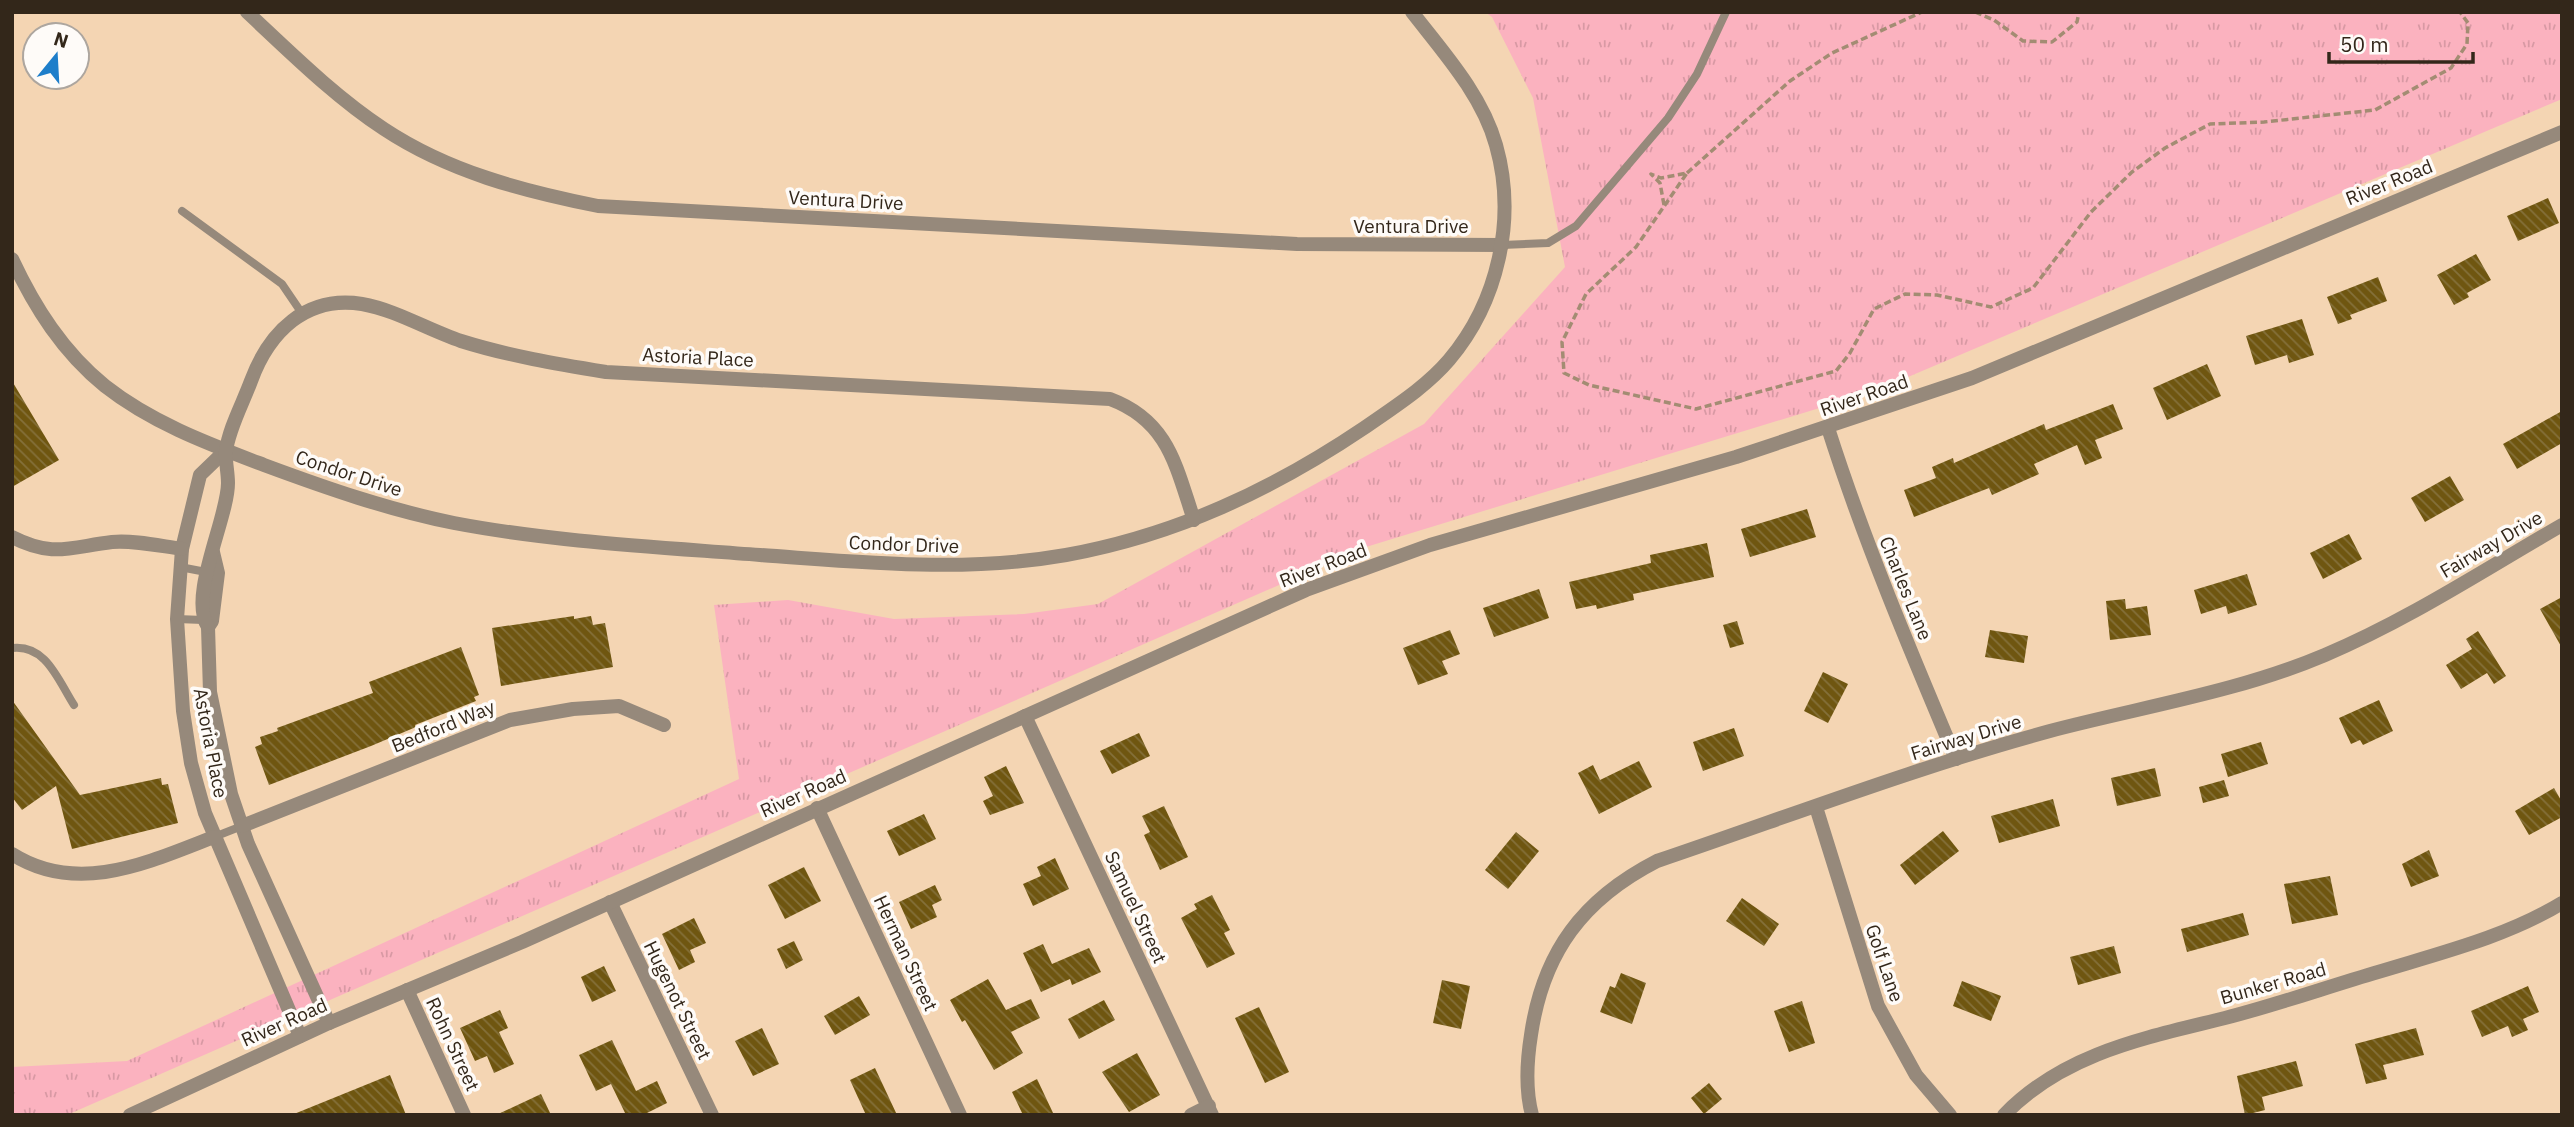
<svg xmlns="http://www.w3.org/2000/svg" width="2574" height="1127" viewBox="0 0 2574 1127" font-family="'IBM Plex Sans',sans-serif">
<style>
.grass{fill:url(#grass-tufts)}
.building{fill:url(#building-back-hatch)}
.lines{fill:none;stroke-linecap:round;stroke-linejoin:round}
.path{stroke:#a38c73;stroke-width:3.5;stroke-dasharray:7 3.5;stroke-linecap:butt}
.service{stroke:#96897b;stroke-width:8}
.minor{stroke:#96897b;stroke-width:14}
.tertiary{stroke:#96897b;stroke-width:14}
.labels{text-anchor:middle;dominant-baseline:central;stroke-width:7;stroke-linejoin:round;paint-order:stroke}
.street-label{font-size:19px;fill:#33271a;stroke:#fefbf8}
</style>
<defs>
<pattern id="grass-tufts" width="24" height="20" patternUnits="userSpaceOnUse" patternTransform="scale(1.75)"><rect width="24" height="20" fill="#fbb2bf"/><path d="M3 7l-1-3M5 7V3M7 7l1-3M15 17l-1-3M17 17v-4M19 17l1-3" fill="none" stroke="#d899a4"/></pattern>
<pattern id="building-back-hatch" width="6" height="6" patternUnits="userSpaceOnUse" patternTransform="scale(1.75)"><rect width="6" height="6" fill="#6f5610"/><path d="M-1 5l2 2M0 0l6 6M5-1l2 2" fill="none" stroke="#84703a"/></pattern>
</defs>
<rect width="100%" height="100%" fill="#f4d5b3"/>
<polygon class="grass" points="1485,12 2562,12 2562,99 1875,391 1366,547 67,1115 12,1115 12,1067 127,1061 739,779 714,605 788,600 894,619 1024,614 1098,604 1424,424 1565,267 1533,98 1492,17"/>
<g class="building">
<polygon points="2548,198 2559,223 2518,241 2507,216"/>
<polygon points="2476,254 2491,280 2467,293 2469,297 2454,305 2437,275"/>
<polygon points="2378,277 2387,301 2350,315 2352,319 2338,324 2327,297"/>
<polygon points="2302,319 2314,355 2289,363 2287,355 2255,365 2246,336"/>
<polygon points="2207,364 2221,396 2167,420 2153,388"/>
<polygon points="12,381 59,460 12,487"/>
<polygon points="2113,404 2123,429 2095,440 2102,458 2085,465 2077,445 2034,464 2039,474 1992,495 1989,488 1914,517 1904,490 1936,478 1932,467 1953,458 1954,463 2044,424 2046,430"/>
<polygon points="2562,411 2562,443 2517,469 2503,444"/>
<polygon points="2450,476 2464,500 2425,522 2411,498"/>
<polygon points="1807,509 1816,537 1750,557 1741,529"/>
<polygon points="2349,534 2362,559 2323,579 2310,553"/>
<polygon points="1707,543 1714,577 1633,594 1634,600 1597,609 1596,605 1576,609 1569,582 1651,563 1650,555"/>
<polygon points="2247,574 2257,605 2228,614 2226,606 2201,614 2194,590"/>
<polygon points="1539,589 1549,618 1494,637 1483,608"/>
<polygon points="2562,597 2562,648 2540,609"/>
<polygon points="2125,599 2126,609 2147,606 2151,635 2110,640 2106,601"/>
<polygon points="574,616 574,619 591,616 593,625 605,623 613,667 501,686 492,628"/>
<polygon points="1737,621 1744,644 1730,648 1723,625"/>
<polygon points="1450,630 1460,654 1442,661 1448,674 1418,685 1403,648"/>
<polygon points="1990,630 2028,636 2024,663 1985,657"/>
<polygon points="2478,631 2506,676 2494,684 2487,673 2461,689 2446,665 2472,649 2466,639"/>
<polygon points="461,647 479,695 474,697 476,701 415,725 416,727 371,746 269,785 255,747 262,744 260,737 278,731 277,728 373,693 369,682"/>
<polygon points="1823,672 1848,684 1828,723 1804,711"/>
<polygon points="12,700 80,795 161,778 162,785 168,784 178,823 72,849 56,786 22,810 12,797"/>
<polygon points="2379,700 2393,731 2363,745 2360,740 2351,744 2339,718"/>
<polygon points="1734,728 1744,756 1703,771 1693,742"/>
<polygon points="1139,733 1150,756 1112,774 1100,751"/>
<polygon points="2261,742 2268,764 2228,777 2221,754"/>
<polygon points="1639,761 1652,787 1599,814 1578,773 1593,765 1600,780"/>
<polygon points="1006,766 1024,803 990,815 983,801 993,796 984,777"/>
<polygon points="2155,768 2161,796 2117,806 2111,778"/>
<polygon points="2224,780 2229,796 2203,803 2199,787"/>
<polygon points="2554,788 2562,802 2562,817 2529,835 2515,811"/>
<polygon points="2053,799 2060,826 1999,843 1991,816"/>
<polygon points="1164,806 1188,857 1160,870 1144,835 1150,832 1142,816"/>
<polygon points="924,814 936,839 899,856 887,831"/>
<polygon points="1943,831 1959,851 1915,885 1900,865"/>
<polygon points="1516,832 1539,851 1508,889 1485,870"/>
<polygon points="2429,850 2439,876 2411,887 2402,864"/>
<polygon points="1055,858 1069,889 1033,906 1023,884 1041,876 1037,867"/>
<polygon points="804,867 821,901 785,919 768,885"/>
<polygon points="2330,876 2338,915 2292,924 2284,884"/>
<polygon points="935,885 942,900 932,905 937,917 911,929 899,902"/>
<polygon points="1212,895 1230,930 1224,933 1235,954 1207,968 1181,918 1197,909 1194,904"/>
<polygon points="1742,898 1779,924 1764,946 1726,921"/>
<polygon points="2243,913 2249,935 2187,952 2181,929"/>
<polygon points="694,918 706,943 690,950 695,962 679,970 662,934"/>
<polygon points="794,941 803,960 786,969 777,949"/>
<polygon points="1043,944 1052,964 1089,948 1101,972 1072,985 1070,979 1041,992 1023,953"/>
<polygon points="2114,946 2121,973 2078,985 2070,957"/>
<polygon points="604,966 616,991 592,1002 581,977"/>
<polygon points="1621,973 1646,983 1632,1024 1600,1012 1610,986 1615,988"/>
<polygon points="988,979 1006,1010 1031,999 1040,1018 1011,1032 1023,1053 994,1070 965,1020 962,1022 950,1000"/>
<polygon points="1442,980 1470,986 1461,1029 1433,1023"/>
<polygon points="1962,981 2001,996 1991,1021 1953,1006"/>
<polygon points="2528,986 2539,1012 2523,1019 2528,1030 2512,1037 2508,1026 2482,1037 2471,1011"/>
<polygon points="859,996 870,1015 835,1035 824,1016"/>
<polygon points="1104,1000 1115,1020 1079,1039 1068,1019"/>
<polygon points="1802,1001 1815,1043 1789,1052 1774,1011"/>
<polygon points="1259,1007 1289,1072 1265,1083 1235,1018"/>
<polygon points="500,1010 508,1028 499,1032 514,1064 494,1073 487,1056 475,1061 460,1028"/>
<polygon points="762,1028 779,1064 753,1076 735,1041"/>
<polygon points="2416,1028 2424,1055 2383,1065 2387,1079 2366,1084 2355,1044"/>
<polygon points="612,1040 636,1091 657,1081 667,1103 643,1115 626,1115 611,1084 596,1091 579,1055"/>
<polygon points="1137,1053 1160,1095 1129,1112 1102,1072"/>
<polygon points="2296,1061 2303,1086 2262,1097 2265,1110 2245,1115 2237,1076"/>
<polygon points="875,1068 897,1115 866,1115 850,1080"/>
<polygon points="390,1075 406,1115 294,1115 294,1114"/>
<polygon points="1037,1079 1054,1115 1023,1115 1012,1092"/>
<polygon points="1709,1083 1722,1099 1704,1114 1691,1098"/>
<polygon points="541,1094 551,1115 496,1115"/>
</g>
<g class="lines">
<g class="path">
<polyline points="1975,12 1994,20 2023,41 2052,42 2077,22 2079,12"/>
<polyline points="1687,173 1790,81 1832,53 1922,12"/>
<polyline points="1664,205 1660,183 1651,174 1661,178 1687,173 1636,247 1586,294 1562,342 1564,373 1589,385 1696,409 1836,371 1850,353 1874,309 1905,294 1937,295 1991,307 2033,288 2091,212 2132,172 2165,148 2210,124 2264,122 2375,110 2451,68 2467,44 2468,23 2460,12"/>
</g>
<g class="service">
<polyline points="182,211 282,284 301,312"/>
<polyline points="1502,245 1548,243 1576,226 1668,118 1697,74 1726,12"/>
<polyline points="180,567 206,572"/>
<polyline points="177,619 203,620"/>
<path d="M12,648c34,-4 46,32 62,57"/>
<polyline points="214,837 242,826"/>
</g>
<g class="minor">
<path d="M247,12c44,41 87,84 137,117 65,43 139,62 214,77l699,38 205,1"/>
<path d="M12,259c23,49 51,93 93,127 47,37 104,58 159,79 62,23 125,45 190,58 100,19 204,24 306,32 102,7 204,18 306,0 110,-20 206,-65 298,-127 30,-21 62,-41 85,-68 49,-58 68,-141 47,-215 -14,-50 -52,-92 -84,-133"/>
<path d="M1828,428c36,113 82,222 128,331"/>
<polyline points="226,450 200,475 182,549 177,619 183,711 191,763 205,813 300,1036"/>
<path d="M12,537c41,21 58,10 100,5 22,-2 48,4 70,7"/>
<polyline points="213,552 218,573 212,621 208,627 210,692 231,794 248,844 329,1023"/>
<path d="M208,627c-20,-31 20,-109 20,-144 0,-11 -3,-22 -2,-32 3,-23 17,-48 25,-70 18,-49 55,-86 111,-77 34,6 66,26 99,37 48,15 96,23 145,31l504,27c59,22 66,68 84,121"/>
<polyline points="1025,716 1212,1115"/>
<polyline points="1816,807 1878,1006 1916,1075 1950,1115"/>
<polyline points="817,808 960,1115"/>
<polyline points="242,826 510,720 573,709 619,706 664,725"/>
<path d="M12,854c66,42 137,8 202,-17"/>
<polyline points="610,902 712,1115"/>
<polyline points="407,990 464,1115"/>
<polyline points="1191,1115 1209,1106"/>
<path d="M1532,1115c-7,-26 -5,-55 -1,-80 12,-83 52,-136 126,-174 130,-44 260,-94 393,-130 91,-24 188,-39 275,-76 83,-35 159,-85 237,-130"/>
<path d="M2004,1115c60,-62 141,-77 221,-97 51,-13 102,-31 153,-46 62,-19 128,-35 184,-69"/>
</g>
<polyline class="tertiary" points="130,1115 329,1023 522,942 1306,590 1430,545 1736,457 1972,378 2562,132"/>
</g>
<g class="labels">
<g class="street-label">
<text transform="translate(2389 182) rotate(-22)">River Road</text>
<text transform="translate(846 200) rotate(3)">Ventura Drive</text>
<text x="1411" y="226">Ventura Drive</text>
<text transform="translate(698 357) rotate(3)">Astoria Place</text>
<text transform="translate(1864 395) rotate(-19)">River Road</text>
<text transform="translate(349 473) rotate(18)">Condor Drive</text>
<text transform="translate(904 544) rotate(2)">Condor Drive</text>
<text transform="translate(2491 544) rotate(-30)">Fairway Drive</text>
<text transform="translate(1323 565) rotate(-21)">River Road</text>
<text transform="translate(1906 588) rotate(68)">Charles Lane</text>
<text transform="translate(443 726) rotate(-22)">Bedford Way</text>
<text transform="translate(1966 737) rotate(-17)">Fairway Drive</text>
<text transform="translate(211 743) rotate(79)">Astoria Place</text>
<text transform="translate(803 793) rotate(-24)">River Road</text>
<text transform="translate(1136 907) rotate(65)">Samuel Street</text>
<text transform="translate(906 953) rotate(65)">Herman Street</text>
<text transform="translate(1885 963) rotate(71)">Golf Lane</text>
<text transform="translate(2273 983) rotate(-16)">Bunker Road</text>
<text transform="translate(678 1000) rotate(64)">Hugenot Street</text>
<text transform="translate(284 1022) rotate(-24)">River Road</text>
<text transform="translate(453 1044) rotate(65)">Rohn Street</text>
</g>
</g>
<rect width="2574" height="1127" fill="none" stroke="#33271a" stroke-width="28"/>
<g transform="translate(56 56) rotate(18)"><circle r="33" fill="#fefbf8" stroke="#ada69f" stroke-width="2"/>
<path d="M0-5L12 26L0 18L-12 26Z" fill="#1e7eca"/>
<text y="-10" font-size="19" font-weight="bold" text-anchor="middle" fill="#33271a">N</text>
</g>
<path d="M2329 52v10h144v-10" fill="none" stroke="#33271a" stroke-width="3.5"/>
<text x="2340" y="52" font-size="21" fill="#33271a" stroke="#fefbf8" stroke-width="5" paint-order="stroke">50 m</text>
</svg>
